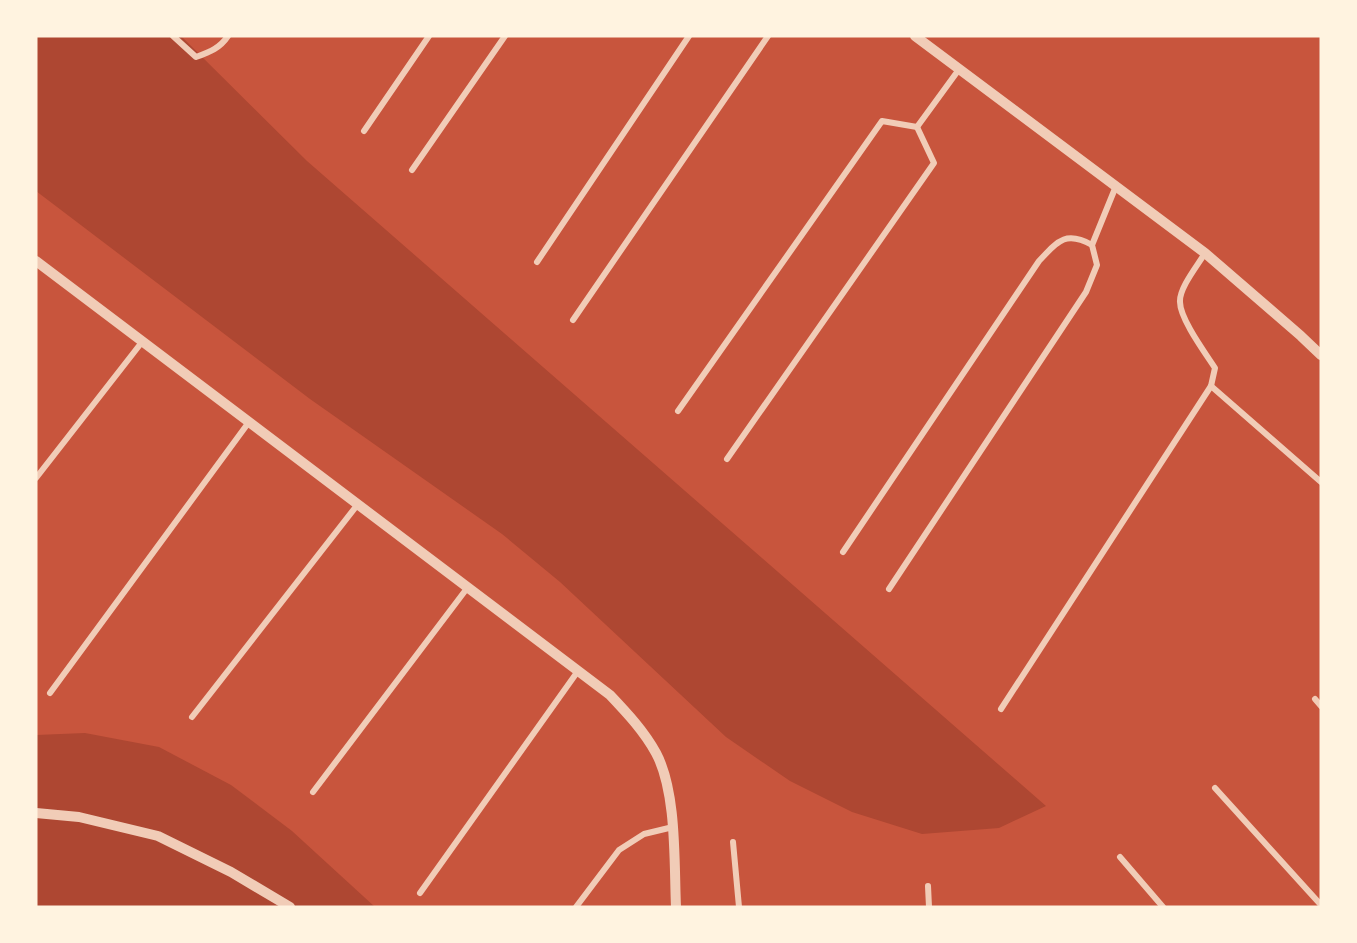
<svg xmlns="http://www.w3.org/2000/svg" width="1357" height="943" viewBox="0 0 1357 943" font-family="Karla,sans-serif">
<style>
.green{fill:#ae4732}
.lines{fill:none;stroke-linecap:round;stroke-linejoin:round}
.minor{stroke:#f1ccb7;stroke-width:6}
.tertiary{stroke:#f1ccb7;stroke-width:10}
</style>
<rect width="100%" height="100%" fill="#c8553d"/>
<g class="green">
<polygon points="36,36 181,36 307,161 1046,806 999,828 922,834 852,812 790,781 726,737 560,582 502,534 310,399 36,191"/>
<polygon points="85,733 159,747 231,785 292,831 375,907 36,907 36,735"/>
</g>
<g class="lines">
<g class="minor">
<path d="M173,36l23,21c14,-5 24,-9 32,-21"/>
<polyline points="917,127 960,68"/>
<polyline points="364,131 429,36"/>
<polyline points="412,170 505,36"/>
<polyline points="537,262 689,36"/>
<polyline points="573,320 768,36"/>
<polyline points="1211,386 1321,482"/>
<polyline points="678,411 882,121 917,127"/>
<polyline points="727,459 934,163 917,127"/>
<polyline points="36,478 142,342"/>
<path d="M843,552l196,-291c18,-19 26,-31 53,-16"/>
<polyline points="889,589 1086,292 1097,265 1092,245 1116,186"/>
<polyline points="50,693 249,422"/>
<polyline points="1315,699 1321,706"/>
<path d="M1001,709l210,-323 4,-18c-9,-14 -35,-49 -35,-66 -1,-14 18,-37 25,-49"/>
<polyline points="192,717 358,504"/>
<polyline points="1215,788 1321,905"/>
<polyline points="313,792 468,587"/>
<polyline points="733,842 739,907"/>
<polyline points="1120,857 1163,907"/>
<polyline points="928,886 929,907"/>
<polyline points="420,893 578,671"/>
<polyline points="576,907 619,850 644,834 673,827"/>
</g>
<g class="tertiary">
<polyline points="915,36 1205,253 1301,336 1321,355"/>
<path d="M36,261l574,434c17,18 34,36 46,58 21,39 18,110 20,154"/>
<polyline points="36,813 79,817 158,836 231,872 290,907"/>
</g>
</g>
<rect width="1357" height="943" fill="none" stroke="#fff3e0" stroke-width="75"/>
</svg>
